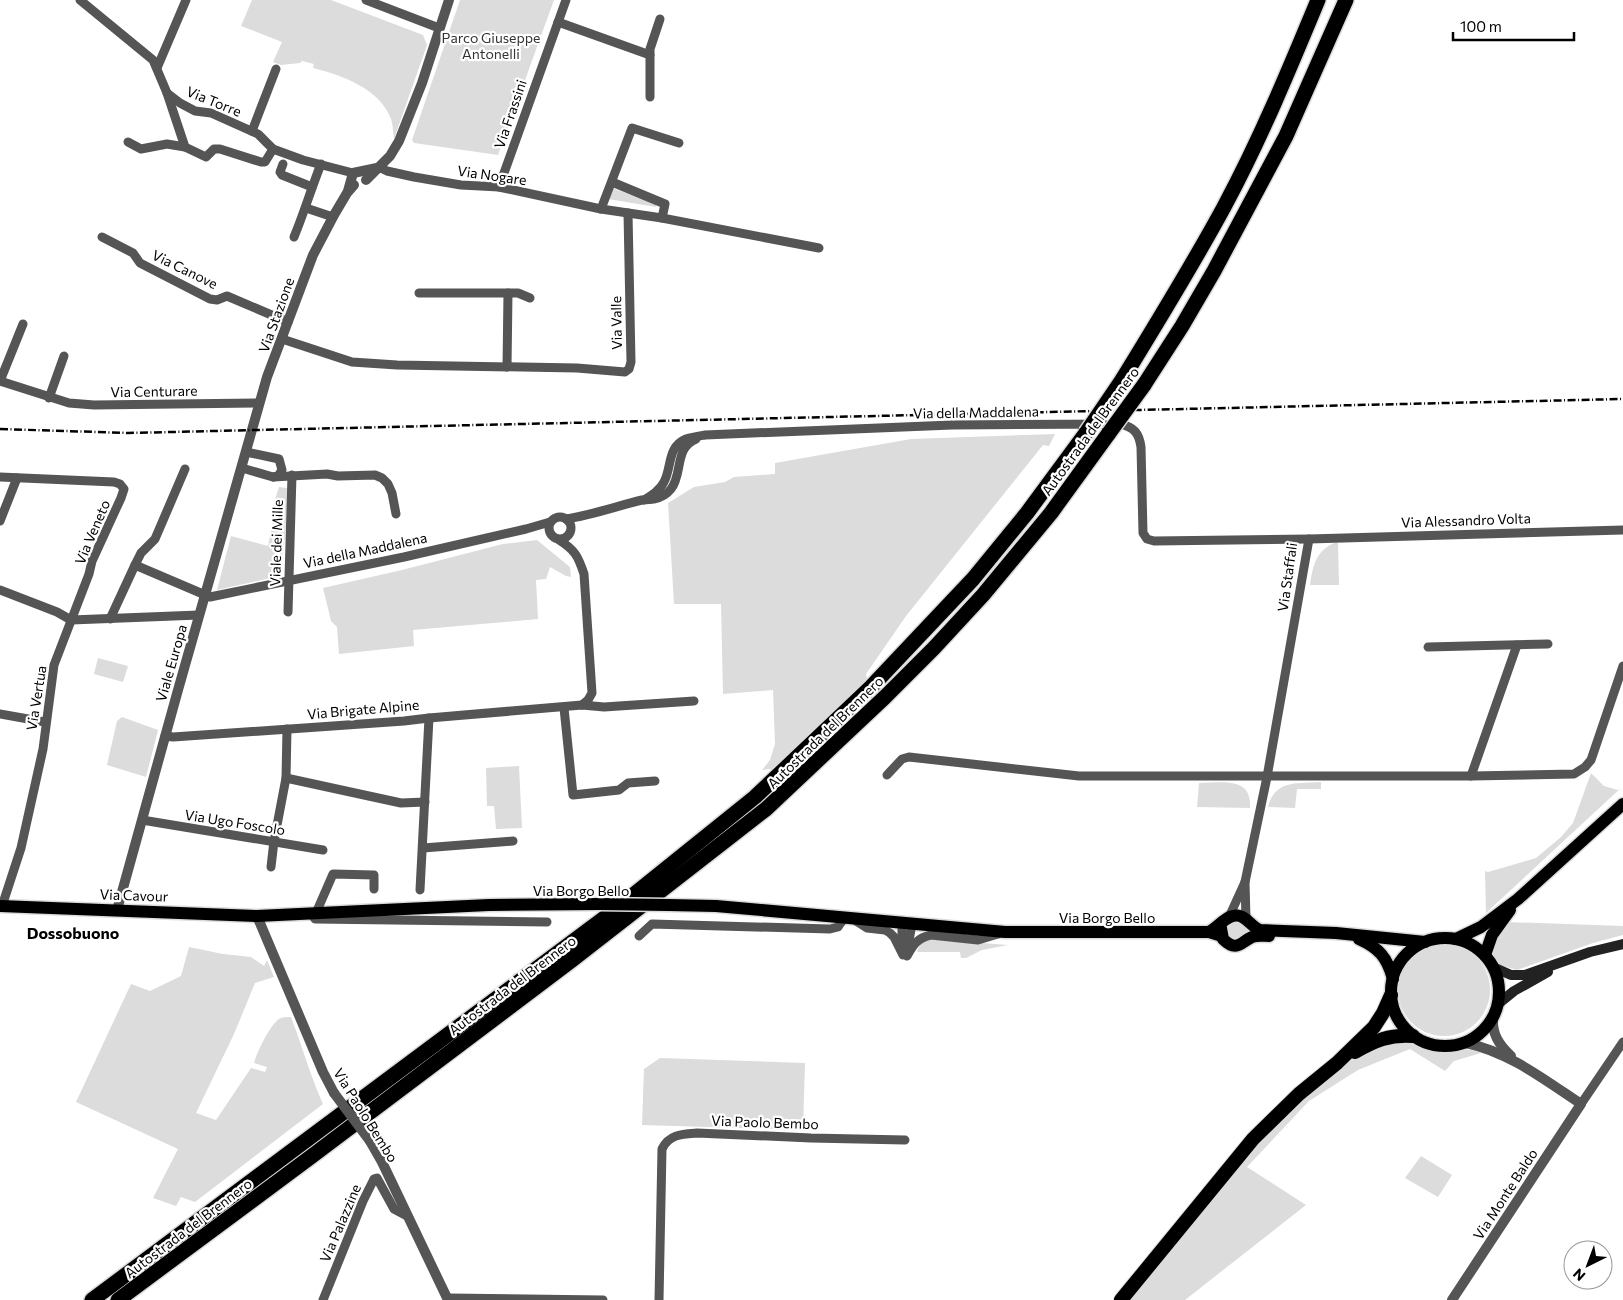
<svg xmlns="http://www.w3.org/2000/svg" width="1623" height="1300" viewBox="0 0 1623 1300" font-family="Commissioner,sans-serif">
<style>
.green{fill:#dcdcdc}
.lines{fill:none;stroke-linecap:round;stroke-linejoin:round}
.primary-casing{stroke:#dbdbdb;stroke-width:15}
.trunk-casing{stroke:#dbdbdb;stroke-width:16}
.motorway-casing{stroke:#dbdbdb;stroke-width:18}
.minor{stroke:#555;stroke-width:9}
.tertiary{stroke:#555;stroke-width:10}
.secondary{stroke:#222;stroke-width:10}
.primary{stroke:#000;stroke-width:12}
.trunk{stroke:#000;stroke-width:14}
.motorway{stroke:#000;stroke-width:15}
.rail{stroke:#000;stroke-width:2.5;stroke-dasharray:8 2.5 1 2.5;stroke-linecap:butt}
.primary-bridge-casing{stroke:#dbdbdb;stroke-width:15;stroke-linecap:butt}
.motorway-bridge-casing{stroke:#dbdbdb;stroke-width:18;stroke-linecap:butt}
.tertiary-bridge{stroke:#555;stroke-width:10}
.primary-bridge{stroke:#000;stroke-width:12}
.motorway-bridge{stroke:#000;stroke-width:15}
.labels{text-anchor:middle;dominant-baseline:central;stroke-width:4.5;stroke-linejoin:round;paint-order:stroke}
.park-label{font-size:14px;fill:#333;stroke:#fff}
.street-label{font-size:14px;fill:#000;stroke:#fff}
.quarter-label{font-size:16px;font-weight:bold;fill:#000;stroke:#fff}
</style>
<rect width="100%" height="100%" fill="#fff"/>
<g class="green">
<path d="M252,0h79l92,35 4,10 -33,94c-1,-7 -1,-14 -3,-20 -11,-30 -49,-44 -78,-51l1,-4 -12,-3 -2,2 -19,2 -8,-3 9,-20 -41,-16z"/>
<polygon points="460,0 554,0 498,155 414,143 412,140"/>
<polygon points="612,188 656,204 656,207 608,199"/>
<polygon points="1055,434 1049,446 1043,445 906,616 866,674 868,684 772,771 770,769 762,770 770,760 775,744 773,690 723,694 721,604 674,604 668,503 694,487 725,482 734,477 775,474 775,463 911,439"/>
<path d="M279,487l8,1c-1,22 1,77 -16,90l-54,12 14,-54 37,10 6,-30 -4,-1z"/>
<polygon points="537,540 570,567 571,577 566,576 550,567 546,579 536,580 538,619 413,630 414,646 339,654 337,627 331,621 323,588 402,570 503,544"/>
<path d="M1334,543h4l1,42h-29c3,-19 5,-33 24,-42z"/>
<polygon points="98,658 128,666 123,682 94,674"/>
<polygon points="122,717 158,730 146,777 107,765 117,721"/>
<polygon points="519,766 522,828 496,829 494,806 487,806 486,768"/>
<polygon points="1591,773 1604,786 1618,790 1623,786 1486,913 1485,871 1488,872 1536,858 1561,837 1573,823"/>
<path d="M1321,782v7h-24l-2,19 -27,-1c7,-28 30,-23 53,-25z"/>
<path d="M1199,783c23,0 53,-7 51,25l-53,-1z"/>
<polygon points="1234,917 1249,928 1245,939 1229,941 1224,925"/>
<path d="M1507,922l116,4v9l-30,8 -76,27 -18,-5c-14,-23 -6,-25 8,-43z"/>
<polygon points="929,939 1008,945 982,950 966,958 961,958 960,952 917,952 920,944"/>
<circle cx="1444" cy="990" r="46"/>
<path d="M189,947l34,7 28,3 13,9 3,-6 7,17 -19,6 -21,51 -38,79 20,7 35,-52 14,4 2,-5 -13,-4c3,-11 16,-38 25,-44 3,-2 8,-2 12,-2 11,29 19,58 32,87l-128,98 -14,-5 -5,9 -23,-8 25,-49 -102,-47 55,-118 19,7 31,-15z"/>
<path d="M1408,1040c8,4 17,9 26,11 19,3 28,-6 47,2l-27,8 -9,10 -35,-22 -52,21 -49,31 -62,66 59,38 -121,95h-55l108,-135 66,-70 47,-35 31,-16z"/>
<polygon points="660,1058 805,1063 803,1130 642,1125 644,1069"/>
<polygon points="1421,1156 1452,1175 1438,1197 1405,1178"/>
</g>
<g class="lines">
<defs>
<g id="primary">
<polyline points="668,905 716,906 1005,932 1209,932 1222,936"/>
<polyline points="0,906 257,916 489,905 599,904"/>
<path d="M1221,928l2,11c14,14 18,3 29,-2 5,-2 11,-1 17,-1"/>
<path d="M1209,932c11,-6 22,-23 35,-14 6,4 9,9 16,12l76,3 89,9"/>
<circle cx="1445" cy="992" r="54"/>
<path d="M1359,939c20,9 28,18 34,40"/>
<polyline points="1456,939 1481,927 1518,899 1623,804"/>
<polyline points="1485,955 1492,935 1510,910"/>
</g>
<g id="trunk">
<path d="M1355,1052c19,-11 35,-18 58,-16"/>
<polyline points="1121,1300 1253,1139 1299,1094 1337,1063 1374,1027 1383,1013 1391,995"/>
</g>
<g id="motorway">
<path d="M1122,380c35,-57 70,-114 102,-173 36,-67 65,-137 94,-207"/>
<polyline points="1144,385 1182,326 1214,271 1286,136 1346,0"/>
<polyline points="92,1300 607,916 755,797 871,687 973,579 1027,513 1086,433"/>
<polyline points="118,1300 312,1156 572,960 766,809 885,697 934,648 983,595 1051,513 1109,433"/>
</g>
</defs>
<use href="#primary" class="primary-casing"/>
<use href="#trunk" class="trunk-casing"/>
<use href="#motorway" class="motorway-casing"/>
<g class="minor">
<polyline points="80,0 153,60 167,93 180,103 195,111 211,113 258,134 273,149 303,160 353,173"/>
<polyline points="366,0 439,28"/>
<polyline points="558,22 650,55"/>
<polyline points="157,68 186,0"/>
<polyline points="167,93 185,147 206,157 214,149 220,149 261,162 265,162 273,149"/>
<polyline points="650,97 650,49 660,19"/>
<polyline points="252,131 276,69"/>
<polyline points="128,142 141,149 167,144 185,147"/>
<polyline points="283,164 280,172 282,175 312,187"/>
<polyline points="379,167 387,171 414,177 461,185 499,187 601,209 662,218 819,248"/>
<polyline points="612,182 665,204 662,218"/>
<polyline points="499,187 566,0"/>
<polyline points="306,208 333,217"/>
<polyline points="601,209 632,128 679,143"/>
<polyline points="102,237 133,253 140,263 210,299 217,300 227,296 288,322"/>
<path d="M294,237c10,-24 17,-48 27,-73"/>
<polyline points="419,293 518,293 530,298"/>
<polyline points="282,339 352,362 397,365 577,368 625,372 629,369 631,362 628,213"/>
<polyline points="507,367 508,293"/>
<polyline points="0,381 69,403 94,405 259,403"/>
<polyline points="0,381 23,324"/>
<polyline points="49,398 64,356"/>
<polyline points="246,452 279,459 282,470 278,476 273,477"/>
<polyline points="242,468 273,477 327,474 338,476 375,475 382,478 388,484 392,493 396,514"/>
<polyline points="0,477 114,482 120,484 124,489 121,498 92,561 89,574 54,665 43,749 21,848 2,906"/>
<path d="M644,500c8,-5 16,-10 20,-18 8,-15 3,-35 22,-43 6,-2 13,-3 19,-4l247,-10 168,-1c14,3 19,9 21,23l2,86 4,6 7,2 155,-2 314,-9"/>
<circle cx="560" cy="528" r="11"/>
<path d="M566,519c26,-4 51,-13 76,-19 4,0 8,0 12,-1 6,-1 13,-5 17,-10 12,-15 3,-41 25,-50"/>
<polyline points="0,521 17,478"/>
<path d="M559,540c16,10 19,16 25,34l8,119 -4,7 -6,5"/>
<polyline points="135,565 141,553 155,539 185,469"/>
<polyline points="0,590 57,612 71,620"/>
<polyline points="288,612 292,475"/>
<polyline points="110,619 135,565 210,597 404,557 526,529 550,522"/>
<polyline points="71,620 199,615"/>
<polyline points="1428,647 1548,644"/>
<polyline points="564,708 573,795 619,790 628,783 655,781"/>
<polyline points="0,714 45,722"/>
<polyline points="165,736 173,737 404,721 429,718 582,705 604,707 694,701"/>
<polyline points="887,775 902,759 909,757 1079,776 1471,776 1574,774 1585,767 1591,760 1623,666"/>
<polyline points="1471,776 1517,645"/>
<polyline points="286,778 401,803 425,802"/>
<polyline points="142,820 323,850"/>
<polyline points="423,848 513,841"/>
<polyline points="271,867 274,841 286,778 287,729"/>
<polyline points="1245,882 1267,777 1309,539"/>
<polyline points="420,890 429,718"/>
<polyline points="311,913 315,919 547,922"/>
<polyline points="316,913 333,874 374,875 374,889"/>
<polyline points="1229,917 1245,882 1246,919"/>
<polyline points="853,919 867,928 885,930 890,933 894,937 903,955"/>
<polyline points="902,924 902,951"/>
<polyline points="639,936 652,924 830,929 838,927 845,917"/>
<polyline points="907,952 912,924"/>
<path d="M907,956c6,-11 10,-18 24,-21l47,5 20,-6"/>
<polyline points="1581,1104 1623,1042"/>
<polyline points="448,1298 603,1300"/>
<polyline points="323,1300 363,1201 374,1179 377,1178 394,1209 407,1216"/>
<path d="M659,1300l3,-151c7,-15 21,-15 35,-16l114,5 94,2"/>
</g>
<g class="tertiary">
<polyline points="366,180 390,156 399,141 422,83 449,0"/>
<polyline points="348,191 353,173 377,168"/>
<polyline points="117,910 178,690 267,377 313,255 334,215 347,193 354,185"/>
<polyline points="257,916 323,1072 334,1093"/>
<path d="M1493,1018c-1,16 6,27 18,38"/>
<polyline points="370,1141 382,1162 448,1300"/>
<path d="M1452,1300l129,-196c-36,-24 -72,-52 -115,-61"/>
</g>
<g class="secondary">
<polyline points="1493,967 1511,975 1525,975 1590,952 1623,944"/>
<polyline points="1498,1004 1514,991 1548,972"/>
</g>
<use href="#primary" class="primary"/>
<use href="#trunk" class="trunk"/>
<use href="#motorway" class="motorway"/>
<polyline class="rail" points="0,429 128,433 257,430 1623,399"/>
<defs>
<polyline id="primary-bridge" points="599,904 668,905"/>
<g id="motorway-bridge">
<polyline points="1086,433 1122,380"/>
<polyline points="1109,433 1144,385"/>
</g>
</defs>
<use href="#primary-bridge" class="primary-bridge-casing"/>
<use href="#motorway-bridge" class="motorway-bridge-casing"/>
<polyline class="tertiary-bridge" points="334,1093 370,1141"/>
<use href="#primary-bridge" class="primary-bridge"/>
<use href="#motorway-bridge" class="motorway-bridge"/>
</g>
<g class="labels">
<g class="park-label">
<text x="491" y="37">Parco Giuseppe<tspan x="491" dy="16">Antonelli</tspan></text>
</g>
<g class="street-label">
<text transform="translate(214 101) rotate(22)">Via Torre</text>
<text transform="translate(510 114) rotate(-71)">Via Frassini</text>
<text transform="translate(492 175) rotate(8)">Via Nogare</text>
<text transform="translate(185 269) rotate(26)">Via Canove</text>
<text transform="translate(276 315) rotate(-70)">Via Stazione</text>
<text transform="translate(616 323) rotate(-91)">Via Valle</text>
<text transform="translate(154 391) rotate(-1)">Via Centurare</text>
<text transform="translate(976 412) rotate(-1)">Via della Maddalena</text>
<text transform="translate(1090 431) rotate(-54)">Autostrada del Brennero</text>
<text transform="translate(1466 520) rotate(-2)">Via Alessandro Volta</text>
<text transform="translate(92 532) rotate(-67)">Via Veneto</text>
<text transform="translate(276 543) rotate(-88)">Viale dei Mille</text>
<text transform="translate(365 550) rotate(-12)">Via della Maddalena</text>
<text transform="translate(1287 577) rotate(-82)">Via Staffali</text>
<text transform="translate(171 663) rotate(-74)">Viale Europa</text>
<text transform="translate(36 698) rotate(-81)">Via Vertua</text>
<text transform="translate(363 709) rotate(-5)">Via Brigate Alpine</text>
<text transform="translate(825 732) rotate(-44)">Autostrada del Brennero</text>
<text transform="translate(235 822) rotate(9)">Via Ugo Foscolo</text>
<text x="581" y="890">Via Borgo Bello</text>
<text transform="translate(134 895) rotate(2)">Via Cavour</text>
<text x="1107" y="917">Via Borgo Bello</text>
<text transform="translate(512 985) rotate(-37)">Autostrada del Brennero</text>
<text transform="translate(366 1115) rotate(58)">Via Paolo Bembo</text>
<text transform="translate(765 1122) rotate(2)">Via Paolo Bembo</text>
<text transform="translate(1505 1194) rotate(-57)">Via Monte Baldo</text>
<text transform="translate(340 1223) rotate(-67)">Via Palazzine</text>
<text transform="translate(188 1228) rotate(-37)">Autostrada del Brennero</text>
</g>
<g class="quarter-label">
<text x="73" y="932">Dossobuono</text>
</g>
</g>
<g transform="translate(1588 1265) rotate(222)"><circle r="24" fill="#ffffff" stroke="#999999"/>
<path d="M0-4L9 19L0 12L-9 19Z" fill="#000000"/>
<text y="-8" font-size="14" font-weight="bold" text-anchor="middle" fill="#000000">N</text>
</g>
<path d="M1453 32v8h121v-8" fill="none" stroke="#000000" stroke-width="2.5"/>
<text x="1460" y="32" font-size="15" fill="#000000" stroke="#ffffff" stroke-width="4" paint-order="stroke">100 m</text>
</svg>
